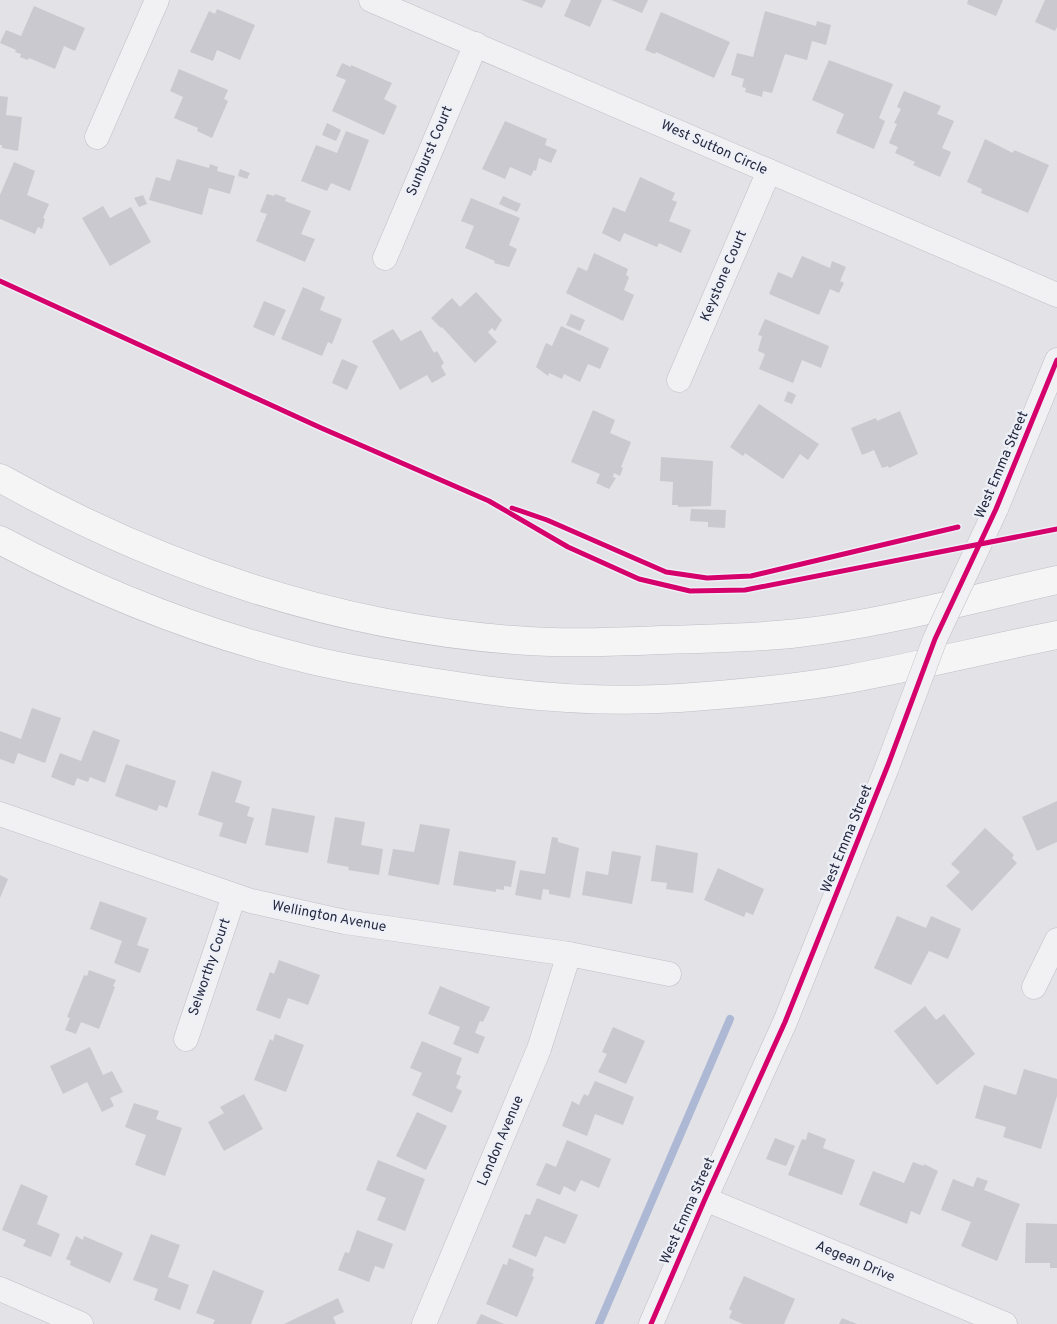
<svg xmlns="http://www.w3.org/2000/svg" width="1057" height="1324" viewBox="0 0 1057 1324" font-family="Overpass,sans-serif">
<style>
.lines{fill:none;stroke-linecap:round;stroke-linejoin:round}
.stream{stroke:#adb8d5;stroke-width:8}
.building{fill:#c9c9cf}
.street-casing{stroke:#bfbfc5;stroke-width:25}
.primary-casing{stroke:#bdbfc5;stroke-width:29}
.street{stroke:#f1f1f3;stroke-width:24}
.primary{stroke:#f5f5f6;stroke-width:28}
.street-bridge-casing{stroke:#bfbfc5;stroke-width:25;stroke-linecap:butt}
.street-bridge{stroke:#f1f1f3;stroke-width:24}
.cycleway-casing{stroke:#eef0f7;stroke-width:8}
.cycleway{stroke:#d6006c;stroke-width:5}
.labels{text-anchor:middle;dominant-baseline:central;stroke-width:4.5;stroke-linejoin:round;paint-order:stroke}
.street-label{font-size:14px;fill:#262b42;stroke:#eef0f7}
</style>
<rect width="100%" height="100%" fill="#e2e2e7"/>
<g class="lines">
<polyline class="stream" points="599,1324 730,1019"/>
</g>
<g class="building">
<polygon points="521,0 546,0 542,8"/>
<polygon points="571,0 602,0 590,27 564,16"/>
<polygon points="611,0 648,0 642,13"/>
<polygon points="968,0 1003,0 996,16 967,4"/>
<polygon points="1045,0 1057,0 1057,27 1055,31 1035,22"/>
<polygon points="34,6 85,28 75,51 64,46 55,69 29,58 28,60 20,57 21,54 15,52 16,50 0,43 6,30 21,36"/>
<polygon points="217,9 255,25 240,60 217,50 213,61 190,52 209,11 215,14"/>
<polygon points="765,11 816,26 817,21 831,25 826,45 812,41 807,60 785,54 772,93 763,91 762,97 745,92 746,88 742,87 744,79 731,75 737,53 753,57"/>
<polygon points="661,12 730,42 714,78 656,52 655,54 645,50"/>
<polygon points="829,60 893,84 879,118 885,121 874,149 836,133 844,114 812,100"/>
<polygon points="342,63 351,67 351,65 392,83 384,99 397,106 384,135 332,111 346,80 336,76"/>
<polygon points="179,69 228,90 224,99 228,101 212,138 197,131 198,128 174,118 183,97 170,91"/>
<polygon points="904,91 941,106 937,114 954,121 942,148 951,152 940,177 913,165 915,162 895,153 898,147 889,143 897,124 894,123 901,109 897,107"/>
<polygon points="0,96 8,97 6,115 22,117 18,151 2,148 2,145 0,145"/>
<polygon points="505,121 547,139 545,145 557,150 551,163 539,158 536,171 534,170 531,176 510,167 505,179 482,169"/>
<polygon points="327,123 341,130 336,141 322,135"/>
<polygon points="346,131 369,140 350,191 331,183 327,191 301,181 316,145 337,153"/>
<polygon points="985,139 1013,153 1014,150 1049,165 1028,213 981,193 982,189 967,182"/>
<polygon points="177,159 209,168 210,164 218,167 217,171 235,176 230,194 209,188 202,215 149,200 156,177 170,181"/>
<polygon points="14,162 35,171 27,195 49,204 43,218 45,219 42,229 38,227 35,234 0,219 0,195"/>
<polygon points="240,169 250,173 247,179 238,176"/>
<polygon points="640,177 675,193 672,200 677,202 669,221 691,230 681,253 659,243 657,247 624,233 620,242 602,233 613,207 625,212"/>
<polygon points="267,194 274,196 275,194 286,198 285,201 311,211 301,234 315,239 305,262 256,241 267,214 260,212"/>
<polygon points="143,195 147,204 139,207 134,198"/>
<polygon points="503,196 521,204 517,212 499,204"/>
<polygon points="471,198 520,218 509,245 517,249 509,267 494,263 495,261 465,248 474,226 461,221"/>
<polygon points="103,206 110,218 131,207 151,242 110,266 82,218"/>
<polygon points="594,253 628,269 626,275 629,277 624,290 634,295 623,321 566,293 578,267 587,271"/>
<polygon points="802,256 830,268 832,261 846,267 840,281 844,283 839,293 830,289 819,315 769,294 778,272 792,278"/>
<polygon points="303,287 325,297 320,310 342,319 332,344 328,342 322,356 281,339"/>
<polygon points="476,292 502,320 495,331 492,328 488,332 497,342 475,363 442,327 441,328 431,318 452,298 460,307"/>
<polygon points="264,301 286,310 274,336 253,327"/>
<polygon points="571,314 585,320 580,331 566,325"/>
<polygon points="765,319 829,346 821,368 802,360 793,383 759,369 765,354 758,351 762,336 758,335"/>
<polygon points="561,326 609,348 600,369 588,364 580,382 564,374 562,379 549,373 548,376 536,367 546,343 552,346"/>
<polygon points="393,329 401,341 421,330 434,353 437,351 444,363 441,366 446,375 432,383 427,375 400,390 372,341"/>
<polygon points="342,359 358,366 347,390 332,383"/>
<polygon points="788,391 796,395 792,404 784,401"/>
<polygon points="759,404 819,444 808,460 800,454 783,479 745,453 743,456 730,447"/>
<polygon points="593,410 615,420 610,433 631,442 621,467 623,468 620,476 614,473 613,477 616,478 609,489 596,483 600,474 571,462"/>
<polygon points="900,411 918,454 889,468 888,466 882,468 874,450 862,455 851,428 876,418 877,421"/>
<polygon points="661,457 713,461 711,506 678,507 678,505 672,505 673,482 660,481"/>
<polygon points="691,509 726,510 725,528 708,527 708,522 690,521"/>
<polygon points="32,708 61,718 45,763 18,753 14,764 0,759 0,731 21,739"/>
<polygon points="93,730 120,740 105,783 90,777 88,782 77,778 74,786 51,777 60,753 81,761"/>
<polygon points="126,764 176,781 167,808 159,805 157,811 115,796"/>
<polygon points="212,771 242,781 235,802 250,807 247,816 254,818 246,844 219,836 223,823 198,815"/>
<polygon points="1057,801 1057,842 1037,851 1022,817"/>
<polygon points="272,808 315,816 308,853 265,845"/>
<polygon points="335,817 365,822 361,845 383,849 379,875 348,870 349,867 327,863"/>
<polygon points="420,824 450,829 439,885 388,875 393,849 414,852"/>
<polygon points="985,828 1014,855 1012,858 1017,863 972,911 946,886 960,872 951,864"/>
<polygon points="552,837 558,838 558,842 579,848 570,898 549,894 549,890 543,889 541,900 515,895 520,870 545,874"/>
<polygon points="656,845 698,853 693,893 666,889 667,883 651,881"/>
<polygon points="459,851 516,861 511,887 504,886 504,890 496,889 496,892 453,885"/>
<polygon points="612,851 641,856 632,904 582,895 586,871 608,875"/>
<polygon points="718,868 764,889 753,915 746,912 744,917 704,900"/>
<polygon points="0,875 8,879 0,898"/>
<polygon points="100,901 147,918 137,945 149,949 140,973 114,963 122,941 90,929"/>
<polygon points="897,916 926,928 931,916 961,929 948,959 929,951 911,985 874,968"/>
<polygon points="279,960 320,975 308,1005 288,998 280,1019 256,1010 270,972 274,974"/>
<polygon points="89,970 116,980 113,986 115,987 99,1029 81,1022 76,1034 65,1030 70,1018 67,1017 84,975 87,976"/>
<polygon points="440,986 490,1007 483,1022 480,1021 475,1033 485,1037 478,1054 453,1044 460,1027 428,1014"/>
<polygon points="925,1006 936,1020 944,1014 975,1054 937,1085 894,1031"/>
<polygon points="613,1027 645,1041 626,1084 598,1072 607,1054 602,1052"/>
<polygon points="275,1034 304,1045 286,1092 254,1080 270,1039 273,1041"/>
<polygon points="422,1041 462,1058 456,1074 461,1076 456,1088 462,1091 452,1113 412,1095 422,1073 410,1068"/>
<polygon points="90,1047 103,1075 112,1071 123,1092 110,1098 114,1106 102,1112 87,1082 63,1094 50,1066"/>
<polygon points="1024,1069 1057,1079 1057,1096 1041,1149 1003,1137 1006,1127 975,1118 984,1085 1016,1095"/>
<polygon points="595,1081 634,1097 623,1125 595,1114 587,1136 562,1126 572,1101 579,1105 584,1094 588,1096"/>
<polygon points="244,1094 263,1129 224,1151 208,1122 224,1113 220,1107"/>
<polygon points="134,1103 159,1111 156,1119 182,1128 165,1176 135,1165 146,1135 125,1127"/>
<polygon points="417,1112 447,1126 426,1170 396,1156"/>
<polygon points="808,1132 826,1139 823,1148 855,1160 842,1195 788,1175 802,1139 806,1140"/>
<polygon points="775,1138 795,1146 786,1166 766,1159"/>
<polygon points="567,1140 611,1159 599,1188 581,1180 575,1192 564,1186 560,1195 536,1185 546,1163 556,1167"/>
<polygon points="378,1160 425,1179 405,1231 377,1220 386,1198 366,1190"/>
<polygon points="913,1162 924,1166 924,1164 938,1171 920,1215 911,1211 907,1224 859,1205 873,1171 904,1183"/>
<polygon points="977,1177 988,1181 984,1190 1020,1204 997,1261 961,1246 971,1222 941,1210 953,1179 973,1187"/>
<polygon points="21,1184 48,1196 37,1224 60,1234 51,1257 23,1246 26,1240 2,1230"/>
<polygon points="537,1198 578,1215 565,1244 545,1236 536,1257 512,1247 525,1214 530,1215"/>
<polygon points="1026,1223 1057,1224 1057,1268 1050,1268 1050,1263 1025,1263"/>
<polygon points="357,1230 393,1244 384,1269 375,1266 369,1282 338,1270 345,1252 349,1253"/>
<polygon points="151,1234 180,1245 168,1277 189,1285 180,1310 154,1300 158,1289 133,1280"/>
<polygon points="76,1236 83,1240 84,1236 123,1253 110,1283 70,1265 71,1261 66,1259"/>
<polygon points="509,1258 534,1269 532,1276 534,1277 517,1317 486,1304 503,1264 507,1265"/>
<polygon points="213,1270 264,1291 251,1324 213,1324 215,1320 196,1313"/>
<polygon points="744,1276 795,1299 784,1324 743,1324 729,1318 732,1311 729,1309"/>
<polygon points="338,1298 344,1312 333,1317 336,1324 284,1324"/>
<polygon points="481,1314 504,1324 476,1324"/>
<polygon points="842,1318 857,1324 839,1324"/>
</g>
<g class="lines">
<defs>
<g id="street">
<polyline points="371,0 1057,295"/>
<polyline points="97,137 157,0"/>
<polyline points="385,258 476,44"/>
<polyline points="679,380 769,171"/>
<polyline points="996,509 1057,360"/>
<polyline points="0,814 251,901 345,922 569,954 669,974"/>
<polyline points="1034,987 1057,940"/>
<polyline points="186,1039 234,896"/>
<polyline points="705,1199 1005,1324"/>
<polyline points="0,1289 81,1324"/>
<polyline points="424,1324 539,1049 569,954"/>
<polyline points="651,1324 705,1199 785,1022 888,765"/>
</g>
<g id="primary">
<path d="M0,478c157,88 334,149 514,162 50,4 99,2 148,0 46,-1 92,-2 137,-7 87,-10 173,-34 258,-53"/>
<path d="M0,540c96,51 204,94 311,120 46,11 93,18 140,25 75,12 152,18 229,13 56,-4 113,-9 168,-19 70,-13 139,-30 209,-44"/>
</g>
</defs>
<use href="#street" class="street-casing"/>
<use href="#primary" class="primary-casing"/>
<use href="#street" class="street"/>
<use href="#primary" class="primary"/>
<defs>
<polyline id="street-bridge" points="888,765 935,639 996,509"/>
</defs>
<use href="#street-bridge" class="street-bridge-casing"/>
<use href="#street-bridge" class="street-bridge"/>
<defs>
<g id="cycleway">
<polyline points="0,281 319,427 489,501 568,547 639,579 690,591 745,590 1057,529"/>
<polyline points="512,508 547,520 666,572 707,578 751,576 958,527"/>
<polyline points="651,1324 705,1199 785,1022 888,765 935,639 996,509 1057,360"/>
</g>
</defs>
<use href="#cycleway" class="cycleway-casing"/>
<use href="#cycleway" class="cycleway"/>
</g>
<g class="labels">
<g class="street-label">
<text transform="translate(714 148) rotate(24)">West Sutton Circle</text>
<text transform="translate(430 151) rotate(-67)">Sunburst Court</text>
<text transform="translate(724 276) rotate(-67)">Keystone Court</text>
<text transform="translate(1002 465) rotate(-67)">West Emma Street</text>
<text transform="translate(847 839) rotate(-68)">West Emma Street</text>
<text transform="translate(329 917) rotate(11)">Wellington Avenue</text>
<text transform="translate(210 967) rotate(-71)">Selworthy Court</text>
<text transform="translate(501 1141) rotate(-67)">London Avenue</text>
<text transform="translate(688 1211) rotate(-66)">West Emma Street</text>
<text transform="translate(855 1262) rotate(23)">Aegean Drive</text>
</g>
</g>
</svg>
